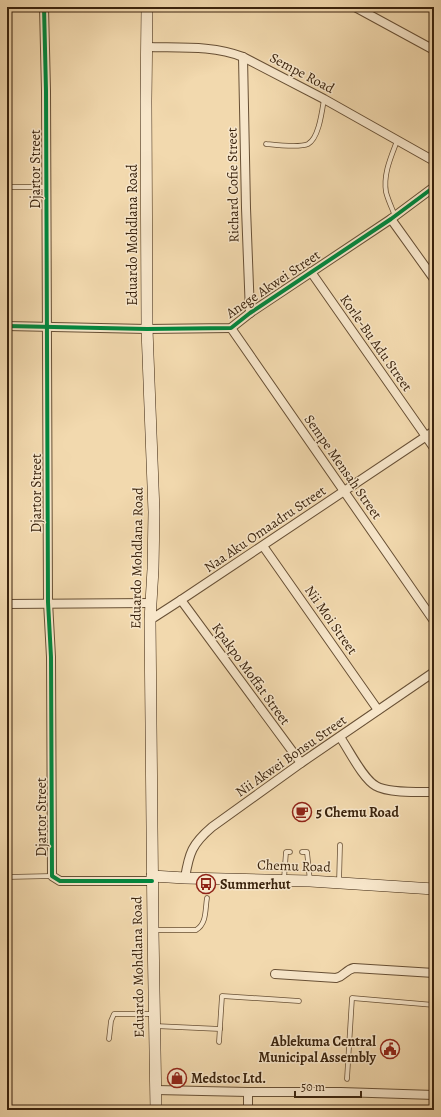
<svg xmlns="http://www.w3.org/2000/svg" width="441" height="1117" viewBox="0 0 441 1117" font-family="Alegreya,serif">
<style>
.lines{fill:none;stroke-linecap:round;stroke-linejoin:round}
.lane-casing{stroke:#685035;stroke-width:5.5}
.street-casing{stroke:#685035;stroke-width:10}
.secondary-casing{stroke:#3a230d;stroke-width:12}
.lane{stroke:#f7e6ca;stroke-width:4}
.street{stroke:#f7e6ca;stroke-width:8}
.secondary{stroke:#f7e6ca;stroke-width:11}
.cycleway-casing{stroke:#f7e6ca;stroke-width:6}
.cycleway{stroke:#00873e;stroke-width:4}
.labels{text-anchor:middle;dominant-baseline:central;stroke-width:3;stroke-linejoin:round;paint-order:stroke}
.street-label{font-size:14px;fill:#3a230d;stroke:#f7e6ca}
.poi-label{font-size:14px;font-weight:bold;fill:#3a230d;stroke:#f7e6ca;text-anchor:start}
</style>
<rect width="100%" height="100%" fill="#f2d9ae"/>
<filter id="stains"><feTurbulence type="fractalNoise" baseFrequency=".005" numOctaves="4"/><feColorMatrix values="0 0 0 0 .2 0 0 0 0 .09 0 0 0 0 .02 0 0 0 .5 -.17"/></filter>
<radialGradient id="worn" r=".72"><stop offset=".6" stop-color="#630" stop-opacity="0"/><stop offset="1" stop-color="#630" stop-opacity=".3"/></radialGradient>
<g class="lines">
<defs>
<g id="lane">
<path d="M266,144c10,1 33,4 42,0 11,-6 14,-33 16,-45"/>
<polyline points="7,187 46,187"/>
<path d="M395,216c-3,-8 -7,-16 -9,-24 -3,-18 5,-35 11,-51"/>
<polyline points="302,852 307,852 310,881"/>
<polyline points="7,877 52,876"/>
<polyline points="284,879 286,852 290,852"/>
<polyline points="339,883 340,845"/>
<path d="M154,930h42c11,-6 9,-21 11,-32"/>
<polyline points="155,1026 220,1029"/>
<polyline points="109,1039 111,1021 114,1014 154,1014"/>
<polyline points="219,1042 222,996 299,1001"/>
<polyline points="347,1079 352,998 434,1005"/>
</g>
<g id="street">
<polyline points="44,7 46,91 48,602 51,657 52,876 60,881 152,881"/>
<polyline points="355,7 434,50"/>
<path d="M147,47c31,1 66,-2 96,10l81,42 110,62"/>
<polyline points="243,57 246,208 250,313"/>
<polyline points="391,219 434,279"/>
<polyline points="311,272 434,448"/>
<polyline points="7,326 147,329 231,328 250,313 391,219 434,187"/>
<polyline points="231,328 434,621"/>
<polyline points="263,546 378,710"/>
<polyline points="181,600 301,763"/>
<polyline points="7,604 151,603"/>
<polyline points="150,620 181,600 434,431"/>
<path d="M340,737c9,13 23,42 36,49 11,7 44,6 58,6"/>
<path d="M185,878c4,-25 7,-34 27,-51l89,-64 133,-91"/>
<path d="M275,974l61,4c9,-2 9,-8 18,-10l80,5"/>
<polyline points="156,1090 248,1092 341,1092 434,1095"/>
<polyline points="248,1092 248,1110"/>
</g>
<g id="secondary">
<polyline points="147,7 146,101 147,329 154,512 153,569 150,620 153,930 156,1110"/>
<polyline points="152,876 185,878 310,881 434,889"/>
</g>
</defs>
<use href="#lane" class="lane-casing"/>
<use href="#street" class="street-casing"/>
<use href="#secondary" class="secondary-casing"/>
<use href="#lane" class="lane"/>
<use href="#street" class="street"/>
<use href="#secondary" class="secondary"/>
<defs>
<g id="cycleway">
<polyline points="44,7 46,91 48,602 51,657 52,876 60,881 152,881"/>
<polyline points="7,326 147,329 231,328 250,313 391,219 434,187"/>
</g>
</defs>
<use href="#cycleway" class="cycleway-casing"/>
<use href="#cycleway" class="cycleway"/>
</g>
<defs>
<symbol id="cafe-ring" viewBox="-11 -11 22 22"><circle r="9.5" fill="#f7e6ca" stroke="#8f2418" stroke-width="1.5"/><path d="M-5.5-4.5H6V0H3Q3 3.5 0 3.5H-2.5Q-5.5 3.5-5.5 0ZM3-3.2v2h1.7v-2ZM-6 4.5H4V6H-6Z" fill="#8f2418"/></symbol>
<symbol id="bus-ring" viewBox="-11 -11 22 22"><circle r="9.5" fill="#f7e6ca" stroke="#8f2418" stroke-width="1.5"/><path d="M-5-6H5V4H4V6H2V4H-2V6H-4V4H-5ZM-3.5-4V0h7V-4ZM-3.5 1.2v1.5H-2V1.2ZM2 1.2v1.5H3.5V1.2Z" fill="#8f2418"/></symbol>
<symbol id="civic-ring" viewBox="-11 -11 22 22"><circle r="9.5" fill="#f7e6ca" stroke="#8f2418" stroke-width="1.5"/><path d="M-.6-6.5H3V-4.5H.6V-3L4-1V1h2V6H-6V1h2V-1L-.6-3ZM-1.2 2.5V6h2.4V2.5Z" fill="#8f2418"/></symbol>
<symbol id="shop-ring" viewBox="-11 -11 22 22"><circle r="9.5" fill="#f7e6ca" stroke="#8f2418" stroke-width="1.5"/><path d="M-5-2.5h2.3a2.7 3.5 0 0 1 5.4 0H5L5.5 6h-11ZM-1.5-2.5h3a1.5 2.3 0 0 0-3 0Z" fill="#8f2418"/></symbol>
</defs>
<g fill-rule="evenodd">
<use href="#cafe-ring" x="291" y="801" width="22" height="22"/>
<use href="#bus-ring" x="195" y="873" width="22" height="22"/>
<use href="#civic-ring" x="379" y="1038" width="22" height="22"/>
<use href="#shop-ring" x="166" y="1067" width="22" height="22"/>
</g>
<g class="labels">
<g class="street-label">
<text transform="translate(302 73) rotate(28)">Sempe Road</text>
<text transform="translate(35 169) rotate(-90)">Djartor Street</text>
<text transform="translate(233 185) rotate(-91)">Richard Cofie Street</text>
<text transform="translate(132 235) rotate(-90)">Eduardo Mohdlana Road</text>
<text transform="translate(273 284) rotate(-34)">Anege Akwei Street</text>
<text transform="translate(376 343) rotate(55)">Korle-Bu Adu Street</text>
<text transform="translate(343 467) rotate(55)">Sempe Mensah Street</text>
<text transform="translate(36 493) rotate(-90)">Djartor Street</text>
<text transform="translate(265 529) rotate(-34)">Naa Aku Omaadru Street</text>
<text transform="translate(137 558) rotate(-89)">Eduardo Mohdlana Road</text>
<text transform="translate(331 620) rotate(55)">Nii Moi Street</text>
<text transform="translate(251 674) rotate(54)">Kpakpo Moffat Street</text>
<text transform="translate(291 756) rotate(-35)">Nii Akwei Bonsu Street</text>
<text transform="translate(41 817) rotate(-90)">Djartor Street</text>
<text transform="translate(294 866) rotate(2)">Chemu Road</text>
<text transform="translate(138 967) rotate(-91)">Eduardo Mohdlana Road</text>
</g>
<g class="poi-label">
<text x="316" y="812">5 Chemu Road</text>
<text x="220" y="884">Summerhut</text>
<text x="376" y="1041" text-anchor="end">Ablekuma Central<tspan x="376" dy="16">Municipal Assembly</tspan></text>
<text x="191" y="1078">Medstoc Ltd.</text>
</g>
</g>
<rect width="441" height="1117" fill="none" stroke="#f2d9ae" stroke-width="24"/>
<rect x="8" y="8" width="425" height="1101" fill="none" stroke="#3a230d" stroke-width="2"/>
<rect x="12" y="12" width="417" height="1093" fill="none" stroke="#3a230d"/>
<path d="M295 1091v6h66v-6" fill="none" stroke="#3a230d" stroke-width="2"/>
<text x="301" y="1091" font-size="12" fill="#3a230d" stroke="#f7e6ca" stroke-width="3" paint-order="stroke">50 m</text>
<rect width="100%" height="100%" filter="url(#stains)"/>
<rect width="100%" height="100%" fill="url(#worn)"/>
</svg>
